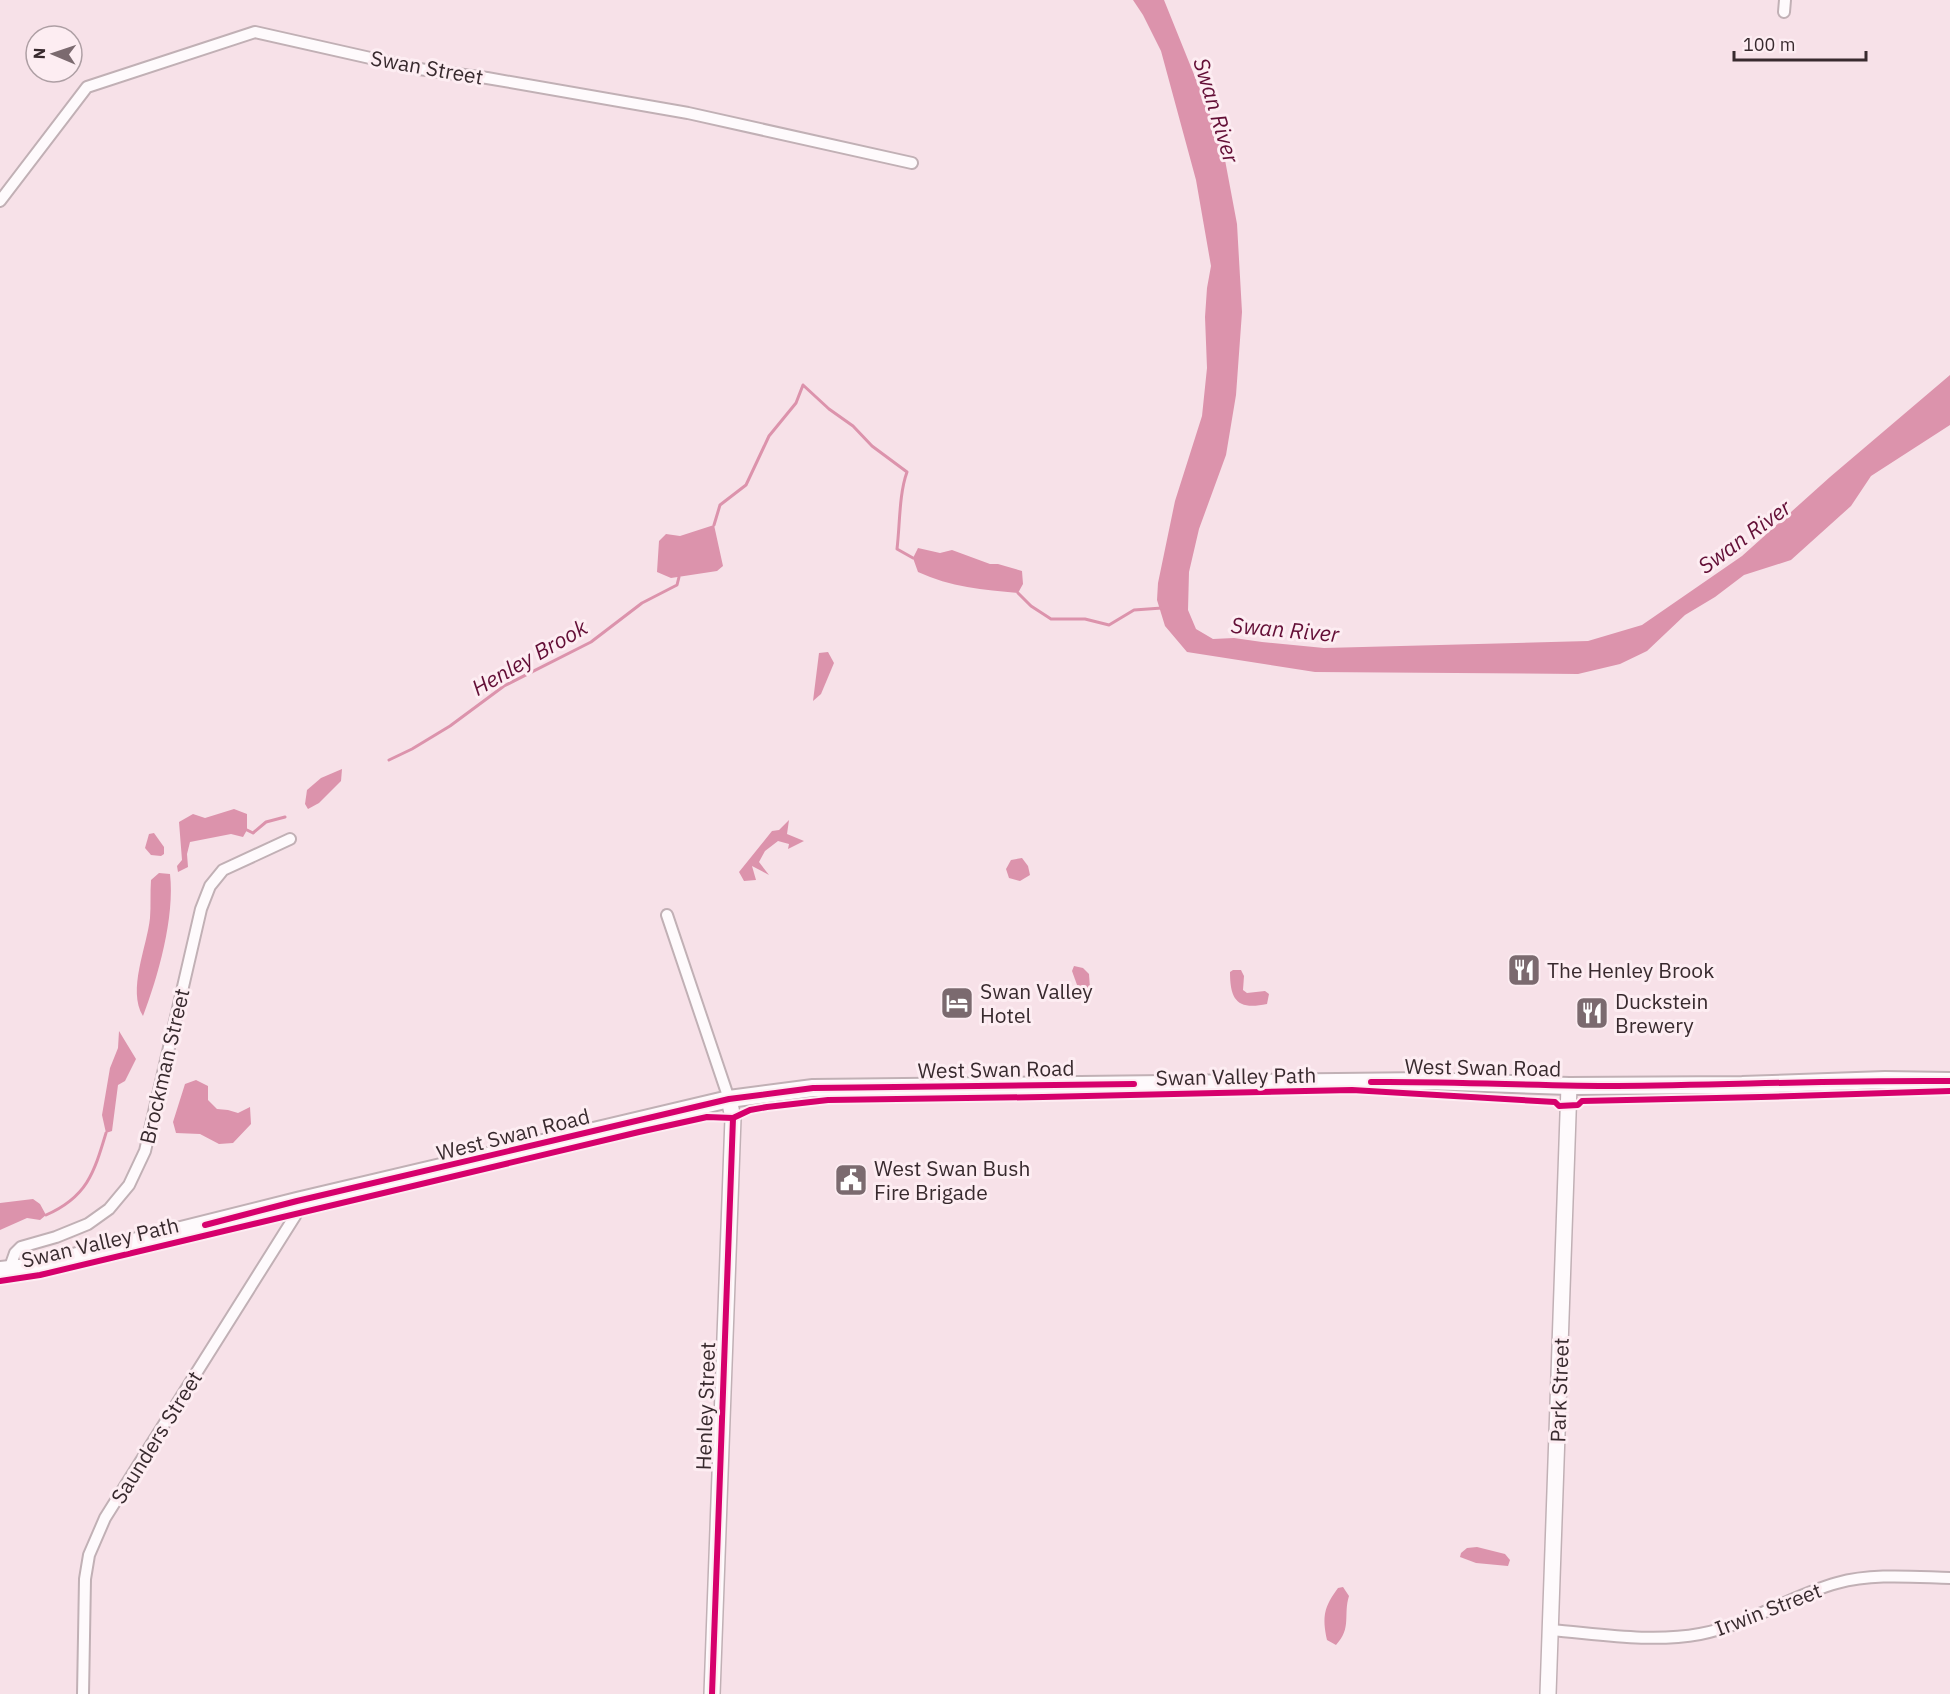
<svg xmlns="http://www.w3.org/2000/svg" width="1950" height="1694" viewBox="0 0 1950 1694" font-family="'IBM Plex Sans',sans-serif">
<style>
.water{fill:#dc93ac}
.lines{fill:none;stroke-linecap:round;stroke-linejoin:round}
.stream{stroke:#dc93ac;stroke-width:3}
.street-casing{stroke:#c1b0b5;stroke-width:14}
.secondary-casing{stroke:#c1b0b5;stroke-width:18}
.primary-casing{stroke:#c1b0b5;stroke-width:20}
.street{stroke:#fefafc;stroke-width:10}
.secondary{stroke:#fefafc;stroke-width:15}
.primary{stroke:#fefafc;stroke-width:16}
.cycleway-casing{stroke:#fdedf2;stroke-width:10}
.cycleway{stroke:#d6006c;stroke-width:6}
.labels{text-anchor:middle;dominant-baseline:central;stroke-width:6;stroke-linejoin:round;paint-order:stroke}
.street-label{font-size:21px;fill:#382a2e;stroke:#fdedf2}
.poi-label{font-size:21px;fill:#382a2e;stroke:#fdedf2;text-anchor:start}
.water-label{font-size:22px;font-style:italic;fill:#630e36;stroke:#fdedf2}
</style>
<rect width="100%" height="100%" fill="#f7e1e8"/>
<g class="water">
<polygon points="1133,0 1164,0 1222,144 1237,224 1242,312 1236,395 1226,455 1199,529 1189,572 1188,610 1196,629 1213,639 1234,638 1262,642 1324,648 1588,641 1642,625 1742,556 1830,477 1950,375 1950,425 1871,476 1851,506 1791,560 1744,575 1715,597 1685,615 1647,651 1620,664 1578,674 1315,672 1187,652 1165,626 1157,600 1158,583 1175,501 1202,416 1207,368 1205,317 1207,288 1211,266 1196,180 1161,51 1143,15"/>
<polygon points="714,525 723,566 717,571 671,578 657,572 659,541 666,534 680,536"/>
<path d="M918,548l22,5 12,-3 38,14h8l24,7 1,13 -5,9c-34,-3 -68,-6 -100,-21l-5,-14z"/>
<polygon points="828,652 834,663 821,694 813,701 819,653"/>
<polygon points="342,769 341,781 319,803 308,809 305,804 307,790 321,778"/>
<polygon points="234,809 247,814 247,830 243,837 231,834 190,842 187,854 188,867 178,872 177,866 182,860 179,822 193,814 205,818"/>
<polygon points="789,820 787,834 804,841 788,849 789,844 778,841 765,851 759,862 769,875 752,866 756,880 744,881 739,872 772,831 779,830"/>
<polygon points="154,833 164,847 164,854 161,856 151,855 145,848 149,834"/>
<polygon points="1022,858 1028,866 1030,875 1020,881 1009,878 1006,869 1011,860"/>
<path d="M159,873l11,1c5,43 -12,103 -27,142 -16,-26 4,-69 7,-98 1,-12 0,-25 1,-38z"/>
<polygon points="1074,966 1083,968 1089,974 1090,988 1087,998 1081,996 1072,971"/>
<path d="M1233,970h8l3,6 -1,14 4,3 18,-2 4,3 -2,10c-29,6 -37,-3 -37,-32z"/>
<polygon points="119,1031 136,1059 125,1081 118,1085 112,1131 106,1133 102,1115 110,1068 118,1048"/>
<polygon points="196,1080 208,1086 208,1100 217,1109 228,1110 238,1113 250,1107 251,1124 233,1143 219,1144 200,1134 176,1133 173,1122 185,1084"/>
<polygon points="33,1199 40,1204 46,1215 40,1220 27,1218 0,1230 0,1203"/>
<polygon points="1477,1547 1505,1554 1510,1560 1508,1566 1476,1563 1460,1557 1461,1553 1467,1548"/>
<path d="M1343,1587l6,9c-6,19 3,32 -13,49l-9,-5c-5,-24 -3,-33 11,-52z"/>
</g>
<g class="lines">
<g class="stream">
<path d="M714,525l6,-20 26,-20 23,-49 27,-33 7,-18 26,24 24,17 19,20 35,26c-8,22 -7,52 -10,77l16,9"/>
<polyline points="1018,593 1031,606 1051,619 1085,619 1109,625 1134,610 1162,608"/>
<polyline points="389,760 412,749 450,726 504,686 591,642 642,603 677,585 679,577"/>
<polyline points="247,830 253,833 266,822 285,817"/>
<path d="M46,1215c41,-18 48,-42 60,-82"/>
</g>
<defs>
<g id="street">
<polyline points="1784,12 1785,0"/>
<polyline points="0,201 87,87 255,32 419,69 487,78 688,113 912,163"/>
<polyline points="667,915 729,1099"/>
<polyline points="9,1270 15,1253 21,1247 56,1237 88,1224 109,1209 129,1185 145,1151 201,909 210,886 223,870 290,839"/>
<path d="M1551,1630c49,4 100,13 149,4 48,-9 90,-38 137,-51 36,-10 76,-6 113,-5"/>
<polyline points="83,1694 85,1579 89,1555 105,1518 295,1216 297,1201"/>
</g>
<g id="secondary">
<polyline points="712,1694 733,1118 729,1099"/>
<polyline points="1548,1694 1569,1086"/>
</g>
<polyline id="primary" points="0,1270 37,1266 297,1201 729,1099 813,1088 1428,1081 1569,1086 1742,1085 1885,1080 1950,1081"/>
</defs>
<use href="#street" class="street-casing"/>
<use href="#secondary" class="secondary-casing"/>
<use href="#primary" class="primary-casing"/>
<use href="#street" class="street"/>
<use href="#secondary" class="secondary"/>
<use href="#primary" class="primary"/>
<defs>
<g id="cycleway">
<path d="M1371,1082c82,-1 164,4 246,4 111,-1 222,-6 333,-5"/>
<polyline points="205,1225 297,1201 729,1099 813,1088 1134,1084"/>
<polyline points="0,1281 40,1275 639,1132 707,1117 733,1118 750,1110 767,1107 828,1100 1043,1097 1352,1090 1555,1102 1559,1106 1578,1105 1582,1101 1761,1097 1950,1091"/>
<polyline points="712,1694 733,1118"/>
</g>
</defs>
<use href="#cycleway" class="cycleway-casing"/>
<use href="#cycleway" class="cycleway"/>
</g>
<defs>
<symbol id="restaurant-square" viewBox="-11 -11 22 22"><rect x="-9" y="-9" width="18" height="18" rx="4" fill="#7b6a6f" stroke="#fdedf2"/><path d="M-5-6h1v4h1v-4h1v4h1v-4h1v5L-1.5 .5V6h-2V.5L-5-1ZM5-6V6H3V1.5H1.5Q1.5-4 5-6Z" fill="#fff"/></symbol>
<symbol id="hotel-square" viewBox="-11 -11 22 22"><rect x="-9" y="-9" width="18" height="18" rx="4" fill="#7b6a6f" stroke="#fdedf2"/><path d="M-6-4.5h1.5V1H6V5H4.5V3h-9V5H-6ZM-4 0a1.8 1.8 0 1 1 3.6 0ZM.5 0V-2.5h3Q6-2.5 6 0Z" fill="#fff"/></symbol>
<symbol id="civic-square" viewBox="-11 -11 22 22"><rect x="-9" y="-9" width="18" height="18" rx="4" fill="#7b6a6f" stroke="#fdedf2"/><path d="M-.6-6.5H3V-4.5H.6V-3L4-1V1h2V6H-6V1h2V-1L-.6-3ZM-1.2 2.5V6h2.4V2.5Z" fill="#fff"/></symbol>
</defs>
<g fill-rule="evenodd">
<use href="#restaurant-square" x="1505" y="951" width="38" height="38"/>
<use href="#hotel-square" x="938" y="984" width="38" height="38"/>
<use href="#restaurant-square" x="1573" y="994" width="38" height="38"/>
<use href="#civic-square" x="832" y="1161" width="38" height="38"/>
</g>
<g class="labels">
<g class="street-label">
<text transform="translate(427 67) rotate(10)">Swan Street</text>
<text transform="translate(164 1066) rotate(-77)">Brockman Street</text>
<text transform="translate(1483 1067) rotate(1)">West Swan Road</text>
<text transform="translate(996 1069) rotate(-1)">West Swan Road</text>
<text transform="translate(1236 1076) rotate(-1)">Swan Valley Path</text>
<text transform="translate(513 1134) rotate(-14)">West Swan Road</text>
<text transform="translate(100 1242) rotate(-13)">Swan Valley Path</text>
<text transform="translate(1559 1390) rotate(-88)">Park Street</text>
<text transform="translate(705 1406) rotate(-88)">Henley Street</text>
<text transform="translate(156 1437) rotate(-58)">Saunders Street</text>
<text transform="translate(1768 1609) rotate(-21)">Irwin Street</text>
</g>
<g class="poi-label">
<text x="1547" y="970">The Henley Brook</text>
<text x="980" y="991">Swan Valley<tspan x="980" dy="24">Hotel</tspan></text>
<text x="1615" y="1001">Duckstein<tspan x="1615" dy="24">Brewery</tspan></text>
<text x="874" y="1168">West Swan Bush<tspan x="874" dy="24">Fire Brigade</tspan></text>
</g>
<g class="water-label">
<text transform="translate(1217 110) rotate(73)">Swan River</text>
<text transform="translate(1744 536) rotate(-36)">Swan River</text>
<text transform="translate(1285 629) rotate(5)">Swan River</text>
<text transform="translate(529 657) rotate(-30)">Henley Brook</text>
</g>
</g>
<g transform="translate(54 54) rotate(272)"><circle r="28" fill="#fdedf2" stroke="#ae9fa4" stroke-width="1.5"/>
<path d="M0-4.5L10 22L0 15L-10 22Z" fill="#7b6a6f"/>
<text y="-9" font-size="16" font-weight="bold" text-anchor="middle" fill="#382a2e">N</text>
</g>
<path d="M1734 51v9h132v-9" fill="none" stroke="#382a2e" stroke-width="3"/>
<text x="1743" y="51" font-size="18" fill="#382a2e" stroke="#fdedf2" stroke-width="4.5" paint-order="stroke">100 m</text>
</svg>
